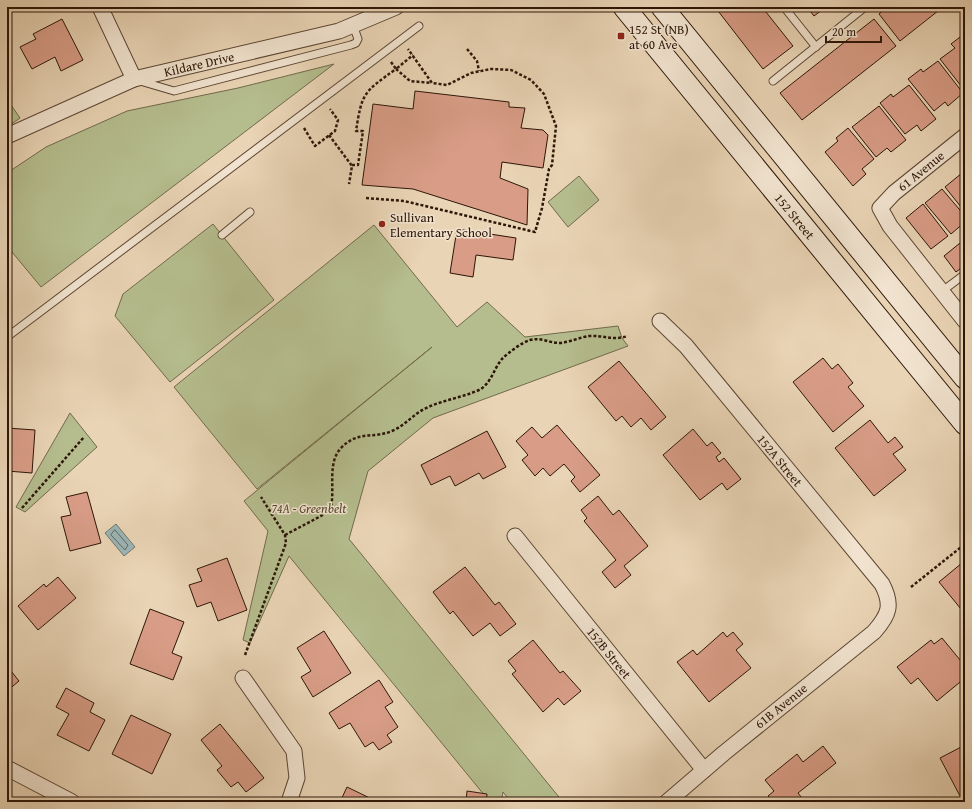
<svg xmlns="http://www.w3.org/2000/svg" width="972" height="809" viewBox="0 0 972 809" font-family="'Gentium Book Plus',serif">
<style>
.green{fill:#b5bd8e;stroke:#716a4b}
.water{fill:#9bb6b7;stroke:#6f7671}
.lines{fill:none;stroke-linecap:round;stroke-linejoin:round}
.shore{stroke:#646660;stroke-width:1}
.building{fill:#d99d87;stroke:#2d1608}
.service-casing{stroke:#5c4633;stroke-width:9}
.minor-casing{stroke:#5c4633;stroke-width:17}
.secondary-casing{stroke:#2d1608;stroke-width:23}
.path{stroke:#2d1608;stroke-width:2.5;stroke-dasharray:3 2;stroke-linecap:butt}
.service{stroke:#f1e3cf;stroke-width:7}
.minor{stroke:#f1e3cf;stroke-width:15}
.secondary{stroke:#f1e3cf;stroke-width:21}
.poi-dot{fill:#8f2418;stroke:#f1e3cf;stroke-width:1.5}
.labels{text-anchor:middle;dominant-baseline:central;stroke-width:3;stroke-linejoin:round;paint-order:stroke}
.poi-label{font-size:13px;fill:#2d1608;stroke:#f1e3cf;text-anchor:start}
.street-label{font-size:13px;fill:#2d1608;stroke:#f1e3cf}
.park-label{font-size:13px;font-style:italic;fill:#564830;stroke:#f1e3cf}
</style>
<rect width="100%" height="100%" fill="#e9d4b5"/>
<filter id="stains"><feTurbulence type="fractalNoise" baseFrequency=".005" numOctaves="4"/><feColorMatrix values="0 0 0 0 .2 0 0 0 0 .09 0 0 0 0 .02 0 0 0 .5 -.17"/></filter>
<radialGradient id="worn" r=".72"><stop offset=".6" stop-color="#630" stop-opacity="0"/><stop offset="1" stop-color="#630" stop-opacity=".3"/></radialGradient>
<g class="green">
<polygon points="334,64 41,287 7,246 7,173 46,147 127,111 238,88"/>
<polygon points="7,99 20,118 7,127"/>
<polygon points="579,176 599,200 568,227 548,202"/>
<polygon points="213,224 274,300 170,382 115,316 123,294"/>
<polygon points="374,225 457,327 487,302 525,337 618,326 622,338 628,346 433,418 368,471 349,539 563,802 511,802 503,792 501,802 484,802 485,796 289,556 250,643 243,640 268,531 244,501 432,347 257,489 174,387"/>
<polygon points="70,413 97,447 25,512 16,507"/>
</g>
<polygon class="water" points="116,524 135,547 124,556 105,533"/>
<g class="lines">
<polygon class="shore" points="115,530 128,545 125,550 111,535"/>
</g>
<g class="building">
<polygon points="715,7 762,7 793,46 763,69"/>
<polygon points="807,7 826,7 814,16"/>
<polygon points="887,7 943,7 900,41 879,14"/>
<polygon points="62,19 83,60 61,71 55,57 32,69 20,47 36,39 33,34"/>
<polygon points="874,19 896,46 802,120 780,93"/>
<polygon points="964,34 965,36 965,91 940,59 955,48 951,44"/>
<polygon points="938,61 963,93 948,106 945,102 934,111 908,79 921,69 923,72"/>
<polygon points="909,85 936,119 921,131 917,125 905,134 880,103 891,94 893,97"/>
<polygon points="415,91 509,102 509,107 525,108 521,128 543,130 548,135 543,168 502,162 500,178 528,189 527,225 413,189 362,185 373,104 413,109"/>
<polygon points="879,106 906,140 891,152 887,148 876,157 852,127"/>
<polygon points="848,128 874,159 862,169 866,174 853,186 825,152 838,141 836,138"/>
<polygon points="962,173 965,176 965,212 945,187"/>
<polygon points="942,189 965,216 965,222 951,234 925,203"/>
<polygon points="923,204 948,236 931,249 906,218"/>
<polygon points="457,229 516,238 513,260 476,255 473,277 450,273"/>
<polygon points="965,239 965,265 956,272 944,256"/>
<polygon points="823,358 832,369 838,364 853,383 848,387 864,406 833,432 793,382"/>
<polygon points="619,361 666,417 651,430 641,418 631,427 622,416 616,421 588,387"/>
<polygon points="870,420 888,443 895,437 903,447 893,454 906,470 874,496 835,448"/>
<polygon points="557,425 600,475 580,492 571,481 575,477 564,464 550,476 543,468 535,476 522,460 528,455 516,441 532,427 542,438"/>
<polygon points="7,428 35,430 32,473 7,471"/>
<polygon points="693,429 707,446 712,442 721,453 716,457 719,462 724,458 741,479 727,490 722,483 700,500 663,455"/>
<polygon points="487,431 506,467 483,479 479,473 455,486 450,476 431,485 421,465"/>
<polygon points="87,492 101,543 70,551 61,517 71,515 66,497"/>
<polygon points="598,496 613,515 619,510 648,546 624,566 631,575 615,588 602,572 616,560 584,521 587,518 581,510"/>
<polygon points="227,558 247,610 218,621 211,602 197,607 189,585 202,581 197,569"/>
<polygon points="962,563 965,567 965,614 939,582"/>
<polygon points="465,567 495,605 499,602 516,624 500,636 490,623 473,636 453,611 450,614 433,592"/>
<polygon points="58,577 76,598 38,630 18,606 44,584 46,587"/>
<polygon points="150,609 184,622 172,653 182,657 173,680 130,664"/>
<polygon points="324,631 351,673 313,697 301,677 311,671 297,648"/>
<polygon points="723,632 727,637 733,632 743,644 736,650 751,668 709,702 677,662 693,650 697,655"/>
<polygon points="942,638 965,666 965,678 937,701 918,678 911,684 897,667 931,640 934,644"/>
<polygon points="533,640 560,673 563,671 581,691 564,705 558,698 543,712 512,674 516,671 508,661"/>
<polygon points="7,666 19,681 7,691"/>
<polygon points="379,680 393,702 385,707 398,727 387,735 392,742 379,750 373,742 365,747 350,723 339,729 329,713"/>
<polygon points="66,688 94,703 90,712 105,720 89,751 57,735 69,714 56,707"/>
<polygon points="131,715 171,734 152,774 112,754"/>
<polygon points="220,724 264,778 246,792 238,782 231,787 217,770 222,766 201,740"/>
<polygon points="965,745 965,793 960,796 940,758"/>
<polygon points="823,746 836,763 798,793 805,802 773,802 768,796 774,791 765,780 797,754 803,762"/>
<polygon points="347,787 378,802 340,802"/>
<polygon points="467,791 487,794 486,802 466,802"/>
</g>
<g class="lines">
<defs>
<g id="service">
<polyline points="784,7 816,47"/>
<polyline points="140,81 174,91 351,45 356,43 358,39 353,25"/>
<polyline points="773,81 865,7"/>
<polyline points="222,235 250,212"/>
<polyline points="941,292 965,274"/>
<polyline points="7,337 419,26"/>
</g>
<g id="minor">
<polyline points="100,7 134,79"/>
<path id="s1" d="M7,136l127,-57 205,-48 57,-24"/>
<polyline points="965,136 894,193 880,208 890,226 965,321"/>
<path id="s2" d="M660,321l26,25 196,238c11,21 7,31 -8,48l-150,121 -57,49"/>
<path id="s3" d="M515,536l189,234"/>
<polyline points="243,678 294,751 297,778 289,802"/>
<polyline points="7,768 72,802"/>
</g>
<g id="secondary">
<path id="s4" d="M624,7l341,417"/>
<polyline points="662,7 965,378"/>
</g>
</defs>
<use href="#service" class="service-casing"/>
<use href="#minor" class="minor-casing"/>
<use href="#secondary" class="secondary-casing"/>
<g class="path">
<polyline points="467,49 477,61 479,71"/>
<polyline points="391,62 396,69 413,55"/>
<polyline points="304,128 315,146 335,131 338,120 330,109"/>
<polyline points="329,135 352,166 349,184"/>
<path d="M352,165h6l5,-34h-7c6,-39 8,-39 40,-62l14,12 21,2"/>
<polyline points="366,198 404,201 535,232 542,208 549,169 552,165 556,126 544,94 531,80 511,70 491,69 471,73 447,85 432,83 408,49"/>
<polyline points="22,508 84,437"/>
<path d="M285,535l36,-19 10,-9c4,-19 -4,-44 10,-59 17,-18 33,-9 51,-17 12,-5 21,-16 32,-22 18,-9 37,-11 55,-19 12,-6 15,-22 23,-31 7,-7 19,-16 28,-19 11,-3 19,3 30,3 10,-1 21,-6 29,-7 15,-1 23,5 39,0"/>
<polyline points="911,587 965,544"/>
<polyline points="245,655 286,543 285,535 261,497"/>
</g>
<use href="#service" class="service"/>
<use href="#minor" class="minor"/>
<use href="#secondary" class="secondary"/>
</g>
<g class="poi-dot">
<rect x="617" y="32" width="8" height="8" rx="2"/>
<circle cx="382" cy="224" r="4"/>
</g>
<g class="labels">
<g class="poi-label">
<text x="629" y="29">152 St (NB)<tspan x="629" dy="15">at 60 Ave</tspan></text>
<text x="390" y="217">Sullivan<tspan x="390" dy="15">Elementary School</tspan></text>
</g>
<g class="street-label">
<text stroke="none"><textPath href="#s1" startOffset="206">Kildare Drive</textPath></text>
<text transform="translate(921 171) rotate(-39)">61 Avenue</text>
<text stroke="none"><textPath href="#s4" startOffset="270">152 Street</textPath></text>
<text stroke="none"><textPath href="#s2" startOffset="184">152A Street</textPath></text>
<text stroke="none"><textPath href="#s3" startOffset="150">152B Street</textPath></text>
<text transform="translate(781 706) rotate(-39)">61B Avenue</text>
</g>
<g class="park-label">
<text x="309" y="508">74A - Greenbelt</text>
</g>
</g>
<rect width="972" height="809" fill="none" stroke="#e9d4b5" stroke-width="24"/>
<rect x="8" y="8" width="956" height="793" fill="none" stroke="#2d1608" stroke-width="2"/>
<rect x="12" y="12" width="948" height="785" fill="none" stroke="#2d1608"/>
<path d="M826 36v6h55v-6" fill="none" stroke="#2d1608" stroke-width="2"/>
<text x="832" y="36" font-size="12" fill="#2d1608" stroke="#f1e3cf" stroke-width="3" paint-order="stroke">20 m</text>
<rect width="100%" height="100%" filter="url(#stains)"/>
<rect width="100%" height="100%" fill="url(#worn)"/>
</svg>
